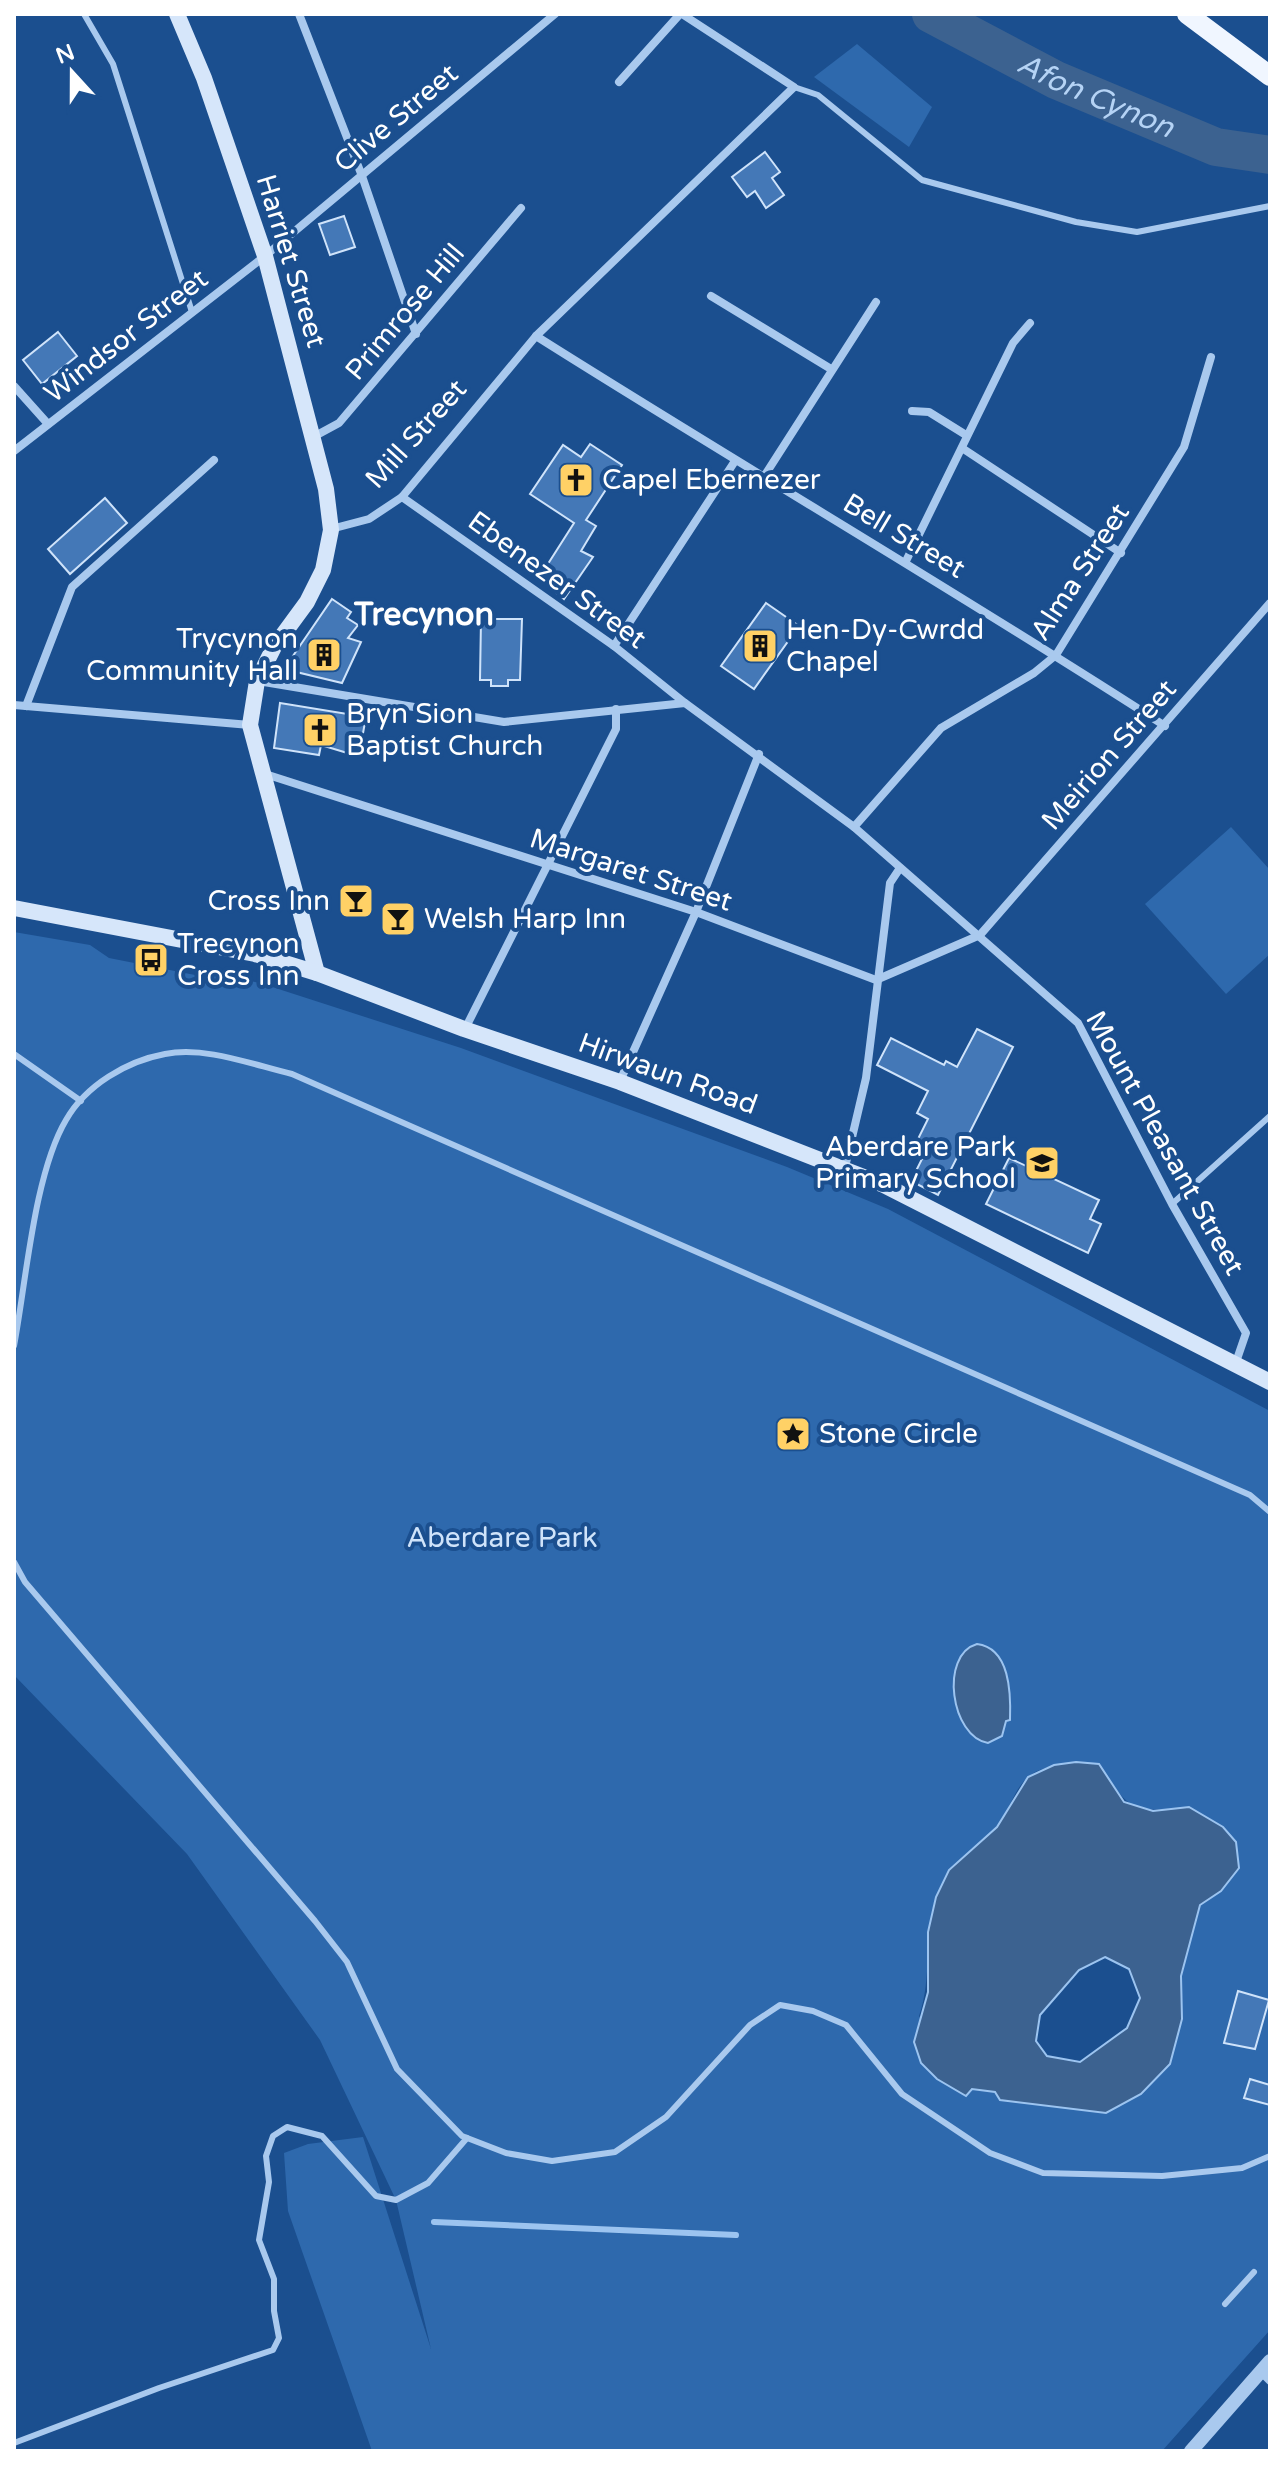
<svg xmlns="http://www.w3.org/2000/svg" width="1284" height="2465" viewBox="0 0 1284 2465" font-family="'Varela Round',sans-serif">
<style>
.green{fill:#2e69ad;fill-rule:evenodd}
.water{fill:#3c6290;stroke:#9cc4f0;stroke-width:2;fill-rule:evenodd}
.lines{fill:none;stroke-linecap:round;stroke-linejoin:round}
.stream{stroke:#9cc4f0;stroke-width:6}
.river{stroke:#3c6290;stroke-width:38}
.building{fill:#4478b7;stroke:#cfe3fa;stroke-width:2}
.service{stroke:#a9c9ee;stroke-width:6}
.minor{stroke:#a9c9ee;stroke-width:8}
.tertiary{stroke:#a9c9ee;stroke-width:14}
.secondary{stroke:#d6e6fa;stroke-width:16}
.primary{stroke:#f0f6ff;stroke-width:20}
.labels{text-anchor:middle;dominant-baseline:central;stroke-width:8;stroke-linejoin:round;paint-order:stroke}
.street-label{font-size:28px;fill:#fff;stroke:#1b4f8f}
.poi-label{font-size:28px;fill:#fff;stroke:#1b4f8f;text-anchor:start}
.park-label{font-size:28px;fill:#cfe3fa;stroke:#1b4f8f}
.water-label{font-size:30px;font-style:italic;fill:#b5d3f5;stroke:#1b4f8f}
.quarter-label{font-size:32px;font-weight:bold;fill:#fff;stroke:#1b4f8f}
</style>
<rect width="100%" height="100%" fill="#1b4f8f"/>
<g class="green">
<polygon points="857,44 932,107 909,147 814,77"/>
<polygon points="1231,827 1270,870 1270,954 1226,994 1145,904"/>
<path d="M14,932l76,13 19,13 86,17 19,-3 49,12 198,64 326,119 101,42 382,202v919l-108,121h-790l-84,-240 -4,-58 24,-9 55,-7 68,212 -35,-149 -76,-160 -133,-186 -173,-179zM1099,1764c31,48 33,49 90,43l32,84 -21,14 -19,71 1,43 -123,86 -58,-5 -6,-8 -23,-3 -53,-73c14,-39 4,-80 17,-119 12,-35 44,-45 63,-73 10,-14 16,-36 29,-47 19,-16 48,-12 71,-13z"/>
</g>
<g class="water">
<path d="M977,1644c33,4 34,49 33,76l-4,1 -4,15 -14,7c-37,-6 -49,-88 -11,-99z"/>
<path d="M1076,1762l23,2 25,38 29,9 36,-4 34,20 13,15 3,26 -18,23 -21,14 -19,71 1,43 -12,45 -29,30 -35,19 -106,-13 -5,-8 -23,-3 -6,7 -29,-17 -16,-16 -7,-21 14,-50v-60l8,-35 13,-27 48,-43 31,-50 26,-12zM1105,1957l24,12 11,29 -13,30 -47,34 -33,-6 -11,-15 4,-26 39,-45z"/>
</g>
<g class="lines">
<polyline class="stream" points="434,2222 736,2235"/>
<path class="river" id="s1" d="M931,14l125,66 160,67 54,8"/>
</g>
<g class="building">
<polygon points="765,152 780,172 772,178 784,195 766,208 755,191 747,197 732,177"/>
<polygon points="344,216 355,247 330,255 319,224"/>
<polygon points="58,332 77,356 42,384 23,360"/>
<polygon points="590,444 622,465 586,520 596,526 581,551 593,557 564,599 539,578 574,523 530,494 563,445 581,457"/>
<polygon points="105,498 127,523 70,574 48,549"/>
<polygon points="332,599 351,612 347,618 358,625 348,638 361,642 342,683 284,669"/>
<polygon points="766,603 799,626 754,689 721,666"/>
<polygon points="481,619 522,619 520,680 508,680 508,686 491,686 491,680 480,680"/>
<polygon points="280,703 366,717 361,744 354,755 321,745 319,755 274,748"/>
<polygon points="977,1029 1013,1047 938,1195 911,1181 922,1159 911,1153 928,1119 917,1113 928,1091 877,1065 891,1038 944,1065 946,1061 957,1067"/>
<polygon points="1009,1158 1099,1200 1090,1219 1101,1224 1088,1253 986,1204"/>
<polygon points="1238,1991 1269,2000 1255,2049 1224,2043"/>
<polygon points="1250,2079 1270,2085 1270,2105 1244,2098"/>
</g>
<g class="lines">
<g class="service">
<polyline points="84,14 113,64 192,312"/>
<polyline points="794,87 818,95 922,180 1076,222 1137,232 1270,206"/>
<polyline points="14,1054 81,1101"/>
<polyline points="1172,1204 1270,1116"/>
<path d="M14,1346c12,-63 20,-172 52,-226 20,-35 61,-59 99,-66 41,-8 88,11 127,20l958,421 20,17"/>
<polyline points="14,1562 25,1582 315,1921 347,1962 397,2069 462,2136 506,2153 552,2161 615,2152 666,2117 750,2025 780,2005 813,2011 846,2025 902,2094 990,2153 1043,2173 1162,2176 1242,2168 1270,2156"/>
<polyline points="1225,2304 1254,2272"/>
<polyline points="14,2443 159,2388 273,2350 279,2338 274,2311 274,2279 259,2240 269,2182 266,2156 273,2136 287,2127 322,2136 376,2196 396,2200 428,2183 467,2138"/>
</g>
<g class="minor">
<polyline points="299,14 362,176 416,334"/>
<polyline points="619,82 680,14"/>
<polyline points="711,296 831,369"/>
<path d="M536,336c209,132 422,256 629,390"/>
<polyline points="14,386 48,424"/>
<polyline points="912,411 929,412 966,435"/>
<polyline points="315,436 339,423 521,208"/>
<polyline points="962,448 1121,553"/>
<polyline points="14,451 265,256 555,14"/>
<polyline points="763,478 876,302"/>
<polyline points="402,497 614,646 685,703"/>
<polyline points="331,529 369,519 402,497 536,336 794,87 682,14"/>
<polyline points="906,561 1013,343 1030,323"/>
<polyline points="614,646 735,461"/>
<polyline points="258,681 504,722 685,703 854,827 1078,1023 1172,1204 1246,1333 1235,1365"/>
<polyline points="14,705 250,725"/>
<polyline points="26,706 72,587 214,460"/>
<polyline points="262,773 696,912 876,980 980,935 1270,603"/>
<polyline points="854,827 941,728 1034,673 1056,655 1184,447 1211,357"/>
<polyline points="465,1029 616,729 616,709"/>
<polyline points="620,1081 696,912 759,754"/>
<polyline points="845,1167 866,1078 890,883 900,868"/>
<polyline points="1260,2371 1270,2381"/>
</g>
<polyline class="tertiary" points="1191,2451 1270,2361"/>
<g class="secondary">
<polyline points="177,14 204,78 265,256 326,489 331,530 323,570 307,602 274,647 257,681 250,725 317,973"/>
<polyline points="14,908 255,954 317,973 464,1029 620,1082 884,1185 1270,1382"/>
</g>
<polyline class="primary" points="1187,14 1270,76"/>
</g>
<defs>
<symbol id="church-square" viewBox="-11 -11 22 22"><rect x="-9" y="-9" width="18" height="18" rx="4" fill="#ffd166" stroke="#1b4f8f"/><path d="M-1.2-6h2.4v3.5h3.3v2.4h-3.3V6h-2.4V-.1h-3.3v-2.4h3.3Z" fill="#111"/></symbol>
<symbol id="building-square" viewBox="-11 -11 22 22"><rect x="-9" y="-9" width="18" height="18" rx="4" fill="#ffd166" stroke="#1b4f8f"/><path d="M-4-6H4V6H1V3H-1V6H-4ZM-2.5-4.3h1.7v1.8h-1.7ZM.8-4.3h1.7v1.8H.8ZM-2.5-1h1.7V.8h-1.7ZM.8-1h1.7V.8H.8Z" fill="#111"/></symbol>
<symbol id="bar-square" viewBox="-11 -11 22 22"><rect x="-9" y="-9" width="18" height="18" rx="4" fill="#ffd166" stroke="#1b4f8f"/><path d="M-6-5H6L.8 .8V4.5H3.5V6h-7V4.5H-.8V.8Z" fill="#111"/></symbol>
<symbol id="bus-square" viewBox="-11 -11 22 22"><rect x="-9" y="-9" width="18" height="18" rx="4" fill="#ffd166" stroke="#1b4f8f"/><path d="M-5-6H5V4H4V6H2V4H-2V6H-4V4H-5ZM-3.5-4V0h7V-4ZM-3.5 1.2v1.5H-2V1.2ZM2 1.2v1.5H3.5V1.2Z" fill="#111"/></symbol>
<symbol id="school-square" viewBox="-11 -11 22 22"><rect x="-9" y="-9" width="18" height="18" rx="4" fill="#ffd166" stroke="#1b4f8f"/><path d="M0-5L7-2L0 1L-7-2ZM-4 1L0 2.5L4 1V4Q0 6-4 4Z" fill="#111"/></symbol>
<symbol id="sight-square" viewBox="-11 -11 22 22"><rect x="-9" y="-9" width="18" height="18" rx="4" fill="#ffd166" stroke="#1b4f8f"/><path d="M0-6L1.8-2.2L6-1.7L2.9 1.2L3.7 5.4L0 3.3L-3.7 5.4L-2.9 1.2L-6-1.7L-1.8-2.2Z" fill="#111"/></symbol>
</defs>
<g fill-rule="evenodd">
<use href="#church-square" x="556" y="460" width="40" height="40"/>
<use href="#building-square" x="740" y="626" width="40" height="40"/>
<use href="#building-square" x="304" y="635" width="40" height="40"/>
<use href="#church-square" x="300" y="710" width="40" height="40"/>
<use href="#bar-square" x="336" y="881" width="40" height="40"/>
<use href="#bar-square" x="378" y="899" width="40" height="40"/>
<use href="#bus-square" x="131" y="940" width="40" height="40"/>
<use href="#school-square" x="1022" y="1143" width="40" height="40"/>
<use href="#sight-square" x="773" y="1414" width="40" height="40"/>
</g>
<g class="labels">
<g class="street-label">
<text transform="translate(396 118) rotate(-40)">Clive Street</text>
<text transform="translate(291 261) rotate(73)">Harriet Street</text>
<text transform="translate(405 312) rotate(-50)">Primrose Hill</text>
<text transform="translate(126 336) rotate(-38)">Windsor Street</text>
<text transform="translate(416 434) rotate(-48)">Mill Street</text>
<text transform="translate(904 536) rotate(31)">Bell Street</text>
<text transform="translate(1080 572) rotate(-57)">Alma Street</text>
<text transform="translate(557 580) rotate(36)">Ebenezer Street</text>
<text transform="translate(1109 755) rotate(-49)">Meirion Street</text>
<text transform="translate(631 870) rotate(18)">Margaret Street</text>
<text transform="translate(668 1074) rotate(20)">Hirwaun Road</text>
<text transform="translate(1165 1143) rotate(61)">Mount Pleasant Street</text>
</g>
<g class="poi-label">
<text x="602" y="480">Capel Ebernezer</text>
<text x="786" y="630">Hen-Dy-Cwrdd<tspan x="786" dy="32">Chapel</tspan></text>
<text x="298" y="639" text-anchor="end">Trycynon<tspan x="298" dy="32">Community Hall</tspan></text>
<text x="346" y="714">Bryn Sion<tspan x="346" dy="32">Baptist Church</tspan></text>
<text x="330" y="901" text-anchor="end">Cross Inn</text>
<text x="424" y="919">Welsh Harp Inn</text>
<text x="177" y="944">Trecynon<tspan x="177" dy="32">Cross Inn</tspan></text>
<text x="1016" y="1147" text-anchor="end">Aberdare Park<tspan x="1016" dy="32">Primary School</tspan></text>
<text x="819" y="1434">Stone Circle</text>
</g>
<g class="park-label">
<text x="502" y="1538">Aberdare Park</text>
</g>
<g class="water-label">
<text stroke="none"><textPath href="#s1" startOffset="184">Afon Cynon</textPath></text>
</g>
<g class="quarter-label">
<text x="424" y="615">Trecynon</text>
</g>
</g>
<rect width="1284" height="2465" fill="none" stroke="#ffffff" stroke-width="32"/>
<g transform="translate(72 72) rotate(339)" stroke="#1b4f8f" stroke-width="6" paint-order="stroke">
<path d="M0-6L14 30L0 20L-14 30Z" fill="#ffffff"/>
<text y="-12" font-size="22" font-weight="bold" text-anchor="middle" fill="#ffffff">N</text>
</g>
</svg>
